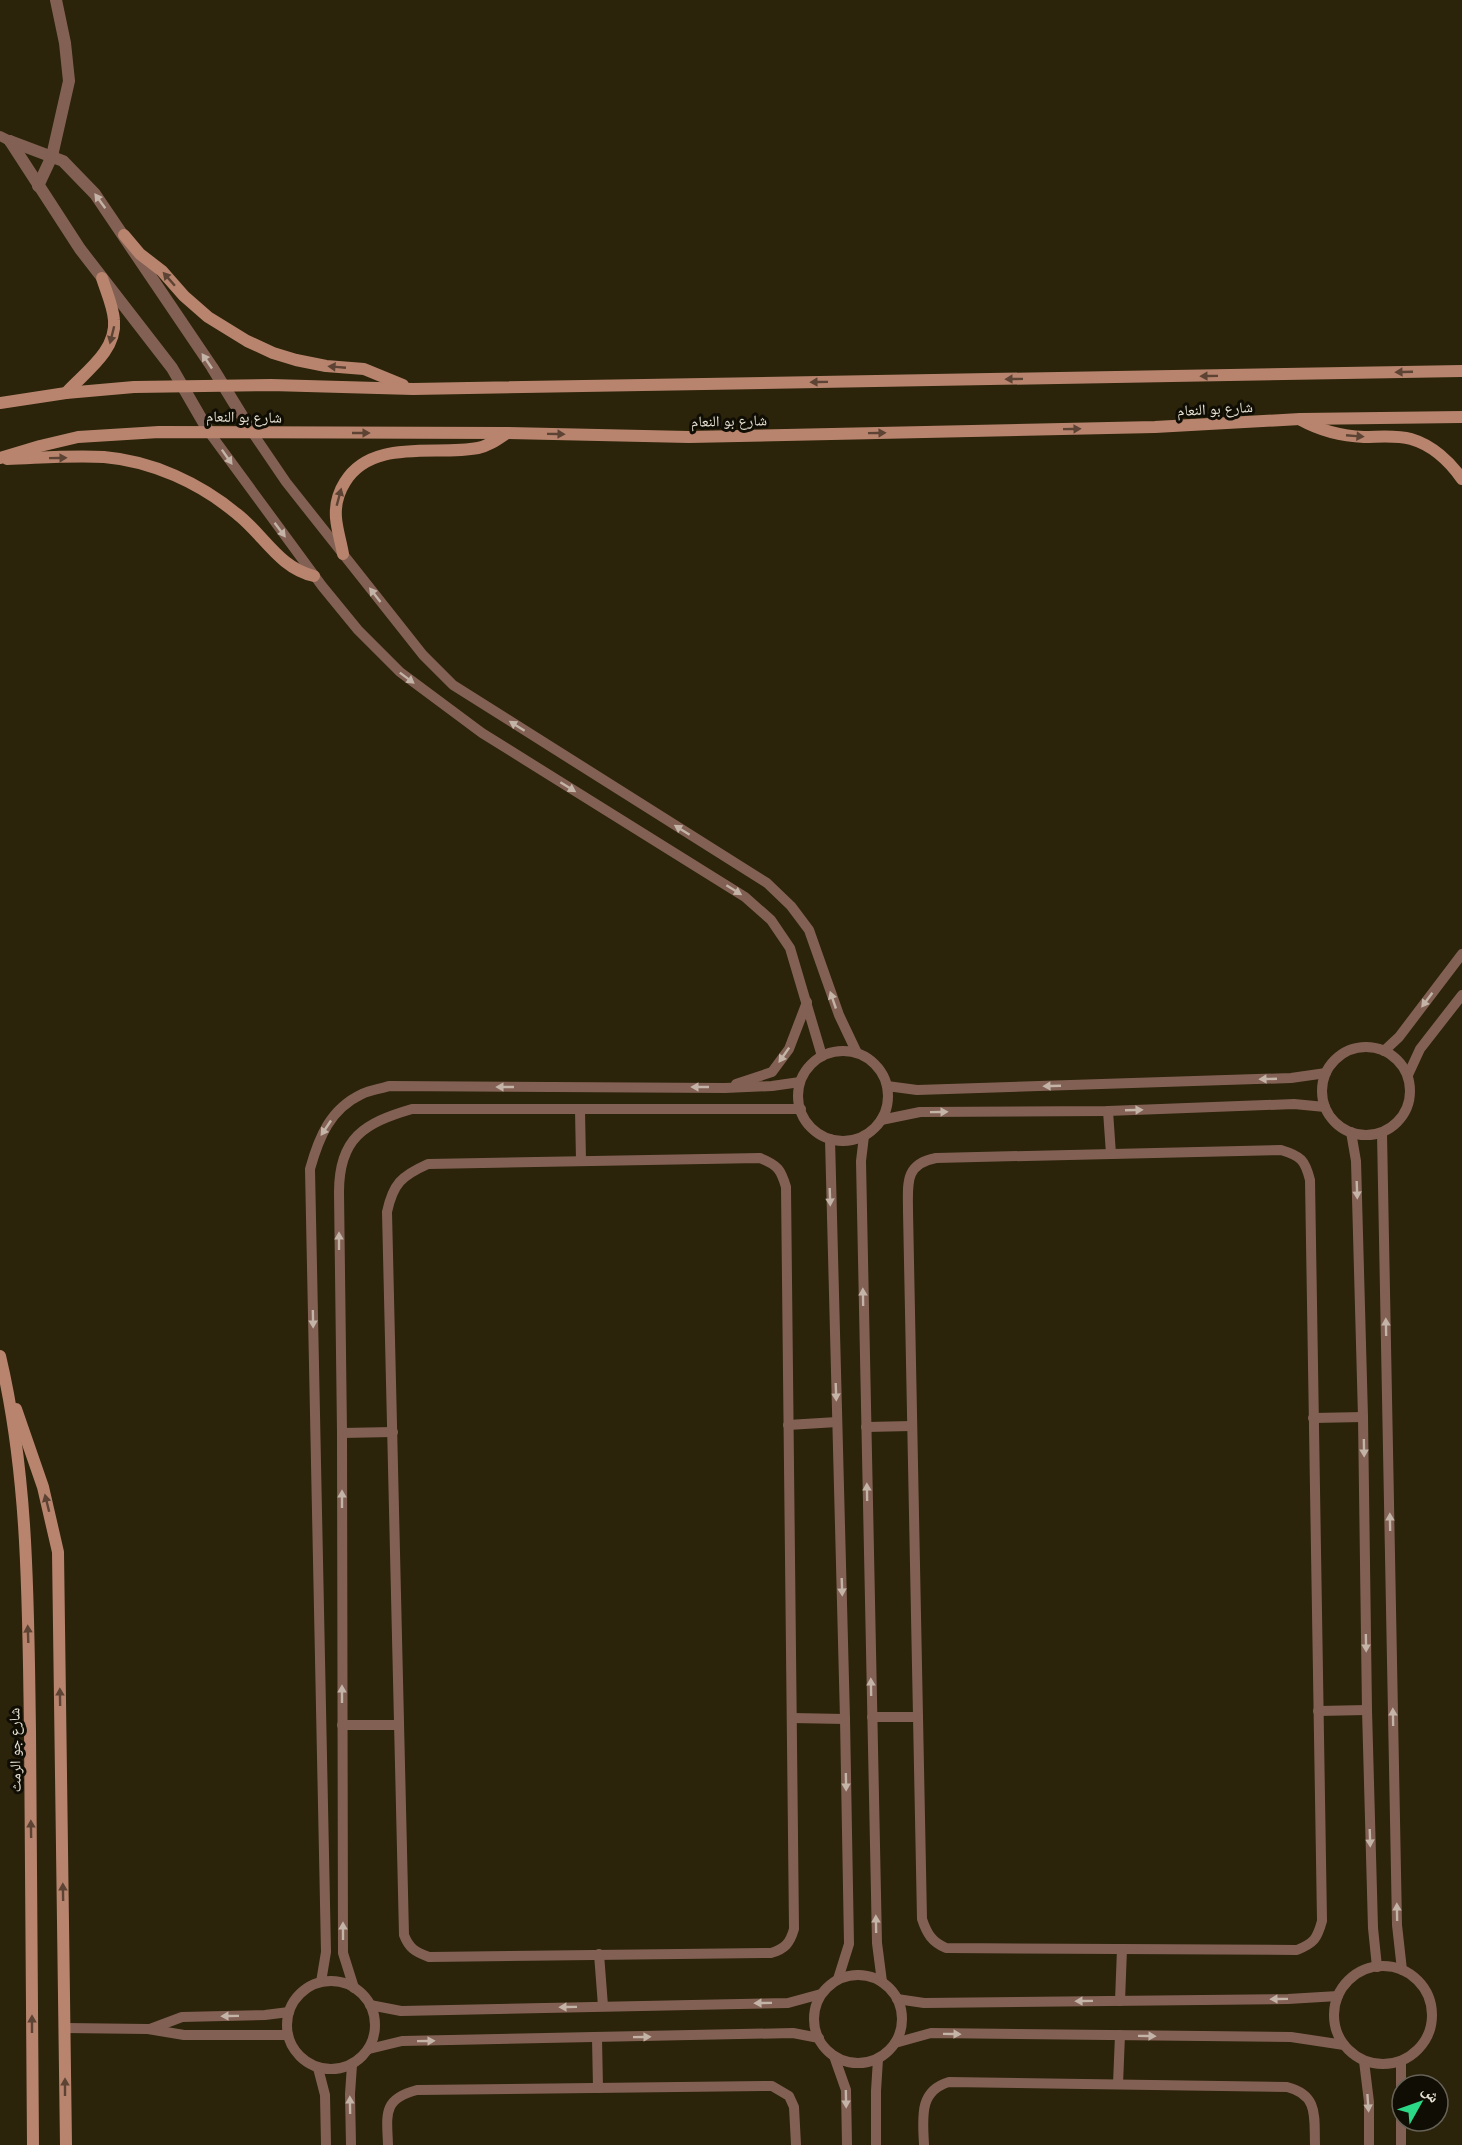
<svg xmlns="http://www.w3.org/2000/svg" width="1462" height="2145" viewBox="0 0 1462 2145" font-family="'Varela Round','Noto Naskh Arabic',sans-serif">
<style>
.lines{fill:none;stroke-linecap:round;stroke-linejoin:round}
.lane{stroke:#826154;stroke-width:10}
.street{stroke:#826154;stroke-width:12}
.secondary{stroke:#b8846e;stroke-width:12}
.oneway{fill:#c3b4a7}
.oneway2{fill:#5c4334}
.labels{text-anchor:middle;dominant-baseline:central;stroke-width:6;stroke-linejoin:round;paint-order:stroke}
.street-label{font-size:15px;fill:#e6e1d3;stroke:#100d04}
</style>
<rect width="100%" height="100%" fill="#2b230a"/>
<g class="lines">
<g class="lane">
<polyline points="0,136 10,141"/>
<polyline points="209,432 322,586 358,630 400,672 482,733 745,897 771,920 790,948 822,1056"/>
<polyline points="252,432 286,482 423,655 453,685 767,883 791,906 809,930 839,1015 857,1053"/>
<circle cx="1366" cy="1091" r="44"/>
<polyline points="1384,1051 1399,1037 1462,954"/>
<circle cx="843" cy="1096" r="45"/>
<polyline points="1408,1075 1420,1049 1462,995"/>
<polyline points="736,1084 772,1072 789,1049 807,1002"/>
<polyline points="887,1086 917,1090 1291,1078 1326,1073"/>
<polyline points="580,1110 581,1161"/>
<polyline points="1108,1111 1111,1154"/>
<polyline points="881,1120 920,1112 1108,1111 1294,1104 1325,1107"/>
<polyline points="1351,1132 1356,1161 1363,1417 1367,1710 1373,1928 1377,1967"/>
<polyline points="1382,1133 1397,1925 1402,1970"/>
<polyline points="864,1136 861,1161 877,1943 882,1982"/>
<polyline points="830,1139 845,1719 849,1944 838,1979"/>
<path d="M1281,1150c20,6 24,10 29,30l12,741c-5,18 -8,22 -25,29l-351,-2c-14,-6 -19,-14 -24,-29l-14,-708c0,-27 -4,-47 28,-53z"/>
<path d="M760,1158c18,7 21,12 26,29l8,742c-4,14 -9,20 -23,24l-342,4c-14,-5 -20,-9 -25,-22l-17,-723c6,-28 14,-36 41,-48z"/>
<polyline points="1313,1418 1363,1417"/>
<polyline points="788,1425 837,1422"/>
<polyline points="866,1427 912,1426"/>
<polyline points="342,1433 393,1432"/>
<polyline points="1318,1711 1367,1710"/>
<polyline points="872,1717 918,1717"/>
<polyline points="792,1718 845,1719"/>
<polyline points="342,1725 399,1725"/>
<polyline points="599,1954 603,2006"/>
<circle cx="1383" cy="2015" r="49"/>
<circle cx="858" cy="2019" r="44"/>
<circle cx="331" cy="2025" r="44"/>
<path d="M321,1982l5,-30 -16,-783c9,-32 20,-60 52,-75 8,-4 18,-5 27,-8l336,2 47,-2 28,-4"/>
<path d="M354,1988l-11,-35 -1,-520 -3,-241c0,-54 25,-69 73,-83h389"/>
<polyline points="897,1999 924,2003 1288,1999 1338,1996"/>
<polyline points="1120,2001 1122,1949"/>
<polyline points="370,2005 401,2011 788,2003 821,1994"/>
<polyline points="65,2028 148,2029 184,2035 288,2035"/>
<polyline points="150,2029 182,2017 265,2015 289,2012"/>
<polyline points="597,2038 598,2088"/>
<polyline points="895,2043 931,2033 1291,2037 1344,2045"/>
<polyline points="369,2049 402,2041 793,2033 819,2038"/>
<polyline points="834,2056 846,2090 847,2145"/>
<polyline points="1364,2061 1369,2102 1369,2145"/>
<polyline points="318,2068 325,2095 326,2145"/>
<polyline points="1118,2084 1120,2035"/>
<polyline points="351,2145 350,2094 352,2065"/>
<path d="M388,2145c-1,-30 -6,-46 29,-55l355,-4 17,10 5,11 2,38"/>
<polyline points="876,2145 876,2091 878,2059"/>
<path d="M924,2145c-1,-26 -6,-54 25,-63l338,5c32,8 27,30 28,58"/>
<polyline points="1401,2145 1401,2061"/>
</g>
<g class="street">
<polyline points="10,141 63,161 95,194 212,367 252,432"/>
<polyline points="10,141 80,249 172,368 209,432"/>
<polyline points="38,186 52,156 69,81 65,43 56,0"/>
</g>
<g class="secondary">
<polyline points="124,235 140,254 162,271 184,296 208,317 247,341 273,353 296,360 326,366 364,369 403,385"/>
<path d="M66,393c19,-21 51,-42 48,-73 -1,-14 -8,-29 -12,-42"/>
<polyline points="0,403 66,393 134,387 271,385 413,389 1462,371"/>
<path d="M1301,420c20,11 40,16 63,17 15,0 32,-2 47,2 21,6 39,23 51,40"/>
<polyline points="0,458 40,446 78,437 159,432 507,433 689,437 1155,427 1300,419 1462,417"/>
<path d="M7,459c32,-1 65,-4 97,-2 48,4 96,26 133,57 27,21 42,54 77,62"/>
<path d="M343,554c-2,-12 -6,-24 -7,-36 -1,-13 2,-25 9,-36 27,-44 90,-26 133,-34 11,-2 20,-9 29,-15"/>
<path d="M0,1356c29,122 28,251 30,375 1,138 2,276 3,414"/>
<polyline points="16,1409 43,1487 58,1552 66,2145"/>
</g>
</g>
<defs><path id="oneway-solid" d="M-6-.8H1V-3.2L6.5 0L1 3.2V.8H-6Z" transform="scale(1.5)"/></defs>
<g class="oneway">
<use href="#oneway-solid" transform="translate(100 201) rotate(-126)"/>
<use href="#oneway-solid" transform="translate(207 361) rotate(-124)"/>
<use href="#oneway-solid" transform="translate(227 457) rotate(55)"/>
<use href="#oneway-solid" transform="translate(280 530) rotate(53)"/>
<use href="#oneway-solid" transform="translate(375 595) rotate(-128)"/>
<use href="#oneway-solid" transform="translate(407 678) rotate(37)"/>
<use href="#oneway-solid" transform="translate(517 726) rotate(-148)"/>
<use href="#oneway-solid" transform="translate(568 787) rotate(32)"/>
<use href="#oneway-solid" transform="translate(682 830) rotate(-148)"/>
<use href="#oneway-solid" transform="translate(734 890) rotate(32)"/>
<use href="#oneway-solid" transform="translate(833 1000) rotate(-109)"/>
<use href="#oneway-solid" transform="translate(1427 1000) rotate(127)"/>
<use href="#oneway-solid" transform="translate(784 1055) rotate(125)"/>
<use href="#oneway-solid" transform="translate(1268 1079) rotate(178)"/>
<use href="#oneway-solid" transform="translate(1052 1086) rotate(178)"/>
<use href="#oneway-solid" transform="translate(505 1087) rotate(-180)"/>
<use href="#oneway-solid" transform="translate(700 1087) rotate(-180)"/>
<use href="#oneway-solid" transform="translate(1134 1110) rotate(-2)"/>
<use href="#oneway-solid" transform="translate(939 1112) rotate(-1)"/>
<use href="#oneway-solid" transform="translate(326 1128) rotate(124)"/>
<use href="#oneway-solid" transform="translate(1357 1190) rotate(88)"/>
<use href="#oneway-solid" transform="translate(830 1197) rotate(88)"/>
<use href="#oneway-solid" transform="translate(339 1241) rotate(-90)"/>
<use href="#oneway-solid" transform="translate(863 1297) rotate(-91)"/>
<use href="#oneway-solid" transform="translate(313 1319) rotate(89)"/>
<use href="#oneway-solid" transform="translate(1386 1327) rotate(-91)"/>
<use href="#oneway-solid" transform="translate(836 1392) rotate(88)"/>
<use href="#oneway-solid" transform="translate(1364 1448) rotate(89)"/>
<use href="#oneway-solid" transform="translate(867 1492) rotate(-91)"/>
<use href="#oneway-solid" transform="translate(342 1499) rotate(-90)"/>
<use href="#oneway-solid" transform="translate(1390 1522) rotate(-91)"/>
<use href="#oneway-solid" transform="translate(842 1587) rotate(88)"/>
<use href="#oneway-solid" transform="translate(1366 1643) rotate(89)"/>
<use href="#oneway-solid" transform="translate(871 1687) rotate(-91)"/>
<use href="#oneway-solid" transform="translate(342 1694) rotate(-90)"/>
<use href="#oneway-solid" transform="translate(1393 1717) rotate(-91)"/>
<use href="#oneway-solid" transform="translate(846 1782) rotate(89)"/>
<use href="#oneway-solid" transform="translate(1370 1838) rotate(88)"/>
<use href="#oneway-solid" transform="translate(1397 1912) rotate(-91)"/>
<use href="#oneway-solid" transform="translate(876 1924) rotate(-91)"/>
<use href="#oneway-solid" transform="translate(343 1931) rotate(-90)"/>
<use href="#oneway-solid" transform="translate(1279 1999) rotate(179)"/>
<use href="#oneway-solid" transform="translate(1084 2001) rotate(179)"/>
<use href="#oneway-solid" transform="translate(763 2003) rotate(179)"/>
<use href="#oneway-solid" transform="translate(568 2007) rotate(179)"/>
<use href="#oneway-solid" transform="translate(230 2016) rotate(179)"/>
<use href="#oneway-solid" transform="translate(952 2034) rotate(1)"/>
<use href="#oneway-solid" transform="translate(1147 2036) rotate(1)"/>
<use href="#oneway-solid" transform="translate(642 2037) rotate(-1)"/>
<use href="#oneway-solid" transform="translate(426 2041) rotate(-1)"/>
<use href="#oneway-solid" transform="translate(846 2099) rotate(89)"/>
<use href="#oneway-solid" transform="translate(1368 2103) rotate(86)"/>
<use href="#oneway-solid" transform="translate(350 2105) rotate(-91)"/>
</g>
<g class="oneway2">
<use href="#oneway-solid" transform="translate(169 279) rotate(-131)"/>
<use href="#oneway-solid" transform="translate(112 335) rotate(104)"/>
<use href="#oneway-solid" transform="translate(337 367) rotate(-175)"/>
<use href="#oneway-solid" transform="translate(1404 372) rotate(178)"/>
<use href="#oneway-solid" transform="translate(1209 376) rotate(179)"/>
<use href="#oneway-solid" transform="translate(1014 379) rotate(179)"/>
<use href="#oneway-solid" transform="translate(819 382) rotate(179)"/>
<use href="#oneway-solid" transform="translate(1072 429) rotate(-1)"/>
<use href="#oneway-solid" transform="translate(361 433)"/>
<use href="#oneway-solid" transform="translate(877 433) rotate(-1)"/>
<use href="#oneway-solid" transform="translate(556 434) rotate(1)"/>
<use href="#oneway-solid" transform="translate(1355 436) rotate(5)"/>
<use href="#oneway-solid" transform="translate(58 458) rotate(-1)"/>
<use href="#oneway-solid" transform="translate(339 497) rotate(-75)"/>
<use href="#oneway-solid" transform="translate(47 1503) rotate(-104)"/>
<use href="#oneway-solid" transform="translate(28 1634) rotate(-92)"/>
<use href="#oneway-solid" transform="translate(60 1697) rotate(-91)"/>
<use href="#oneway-solid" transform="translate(31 1829) rotate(-91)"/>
<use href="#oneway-solid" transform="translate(63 1892) rotate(-91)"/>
<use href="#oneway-solid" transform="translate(32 2024) rotate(-90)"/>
<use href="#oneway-solid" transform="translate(65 2087) rotate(-90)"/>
</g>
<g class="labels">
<g class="street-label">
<text transform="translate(1215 409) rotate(-3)">شارع بو النعام</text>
<text transform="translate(244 417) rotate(1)">شارع بو النعام</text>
<text transform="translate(729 421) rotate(-1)">شارع بو النعام</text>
<text transform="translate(15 1750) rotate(-91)">شارع جو الرمث</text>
</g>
</g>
<g transform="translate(1420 2103) rotate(50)"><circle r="28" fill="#100d04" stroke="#666257" stroke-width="1.5"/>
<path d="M0-4.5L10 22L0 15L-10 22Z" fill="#2ad885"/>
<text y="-9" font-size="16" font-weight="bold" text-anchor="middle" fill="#e6e1d3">ش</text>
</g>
</svg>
